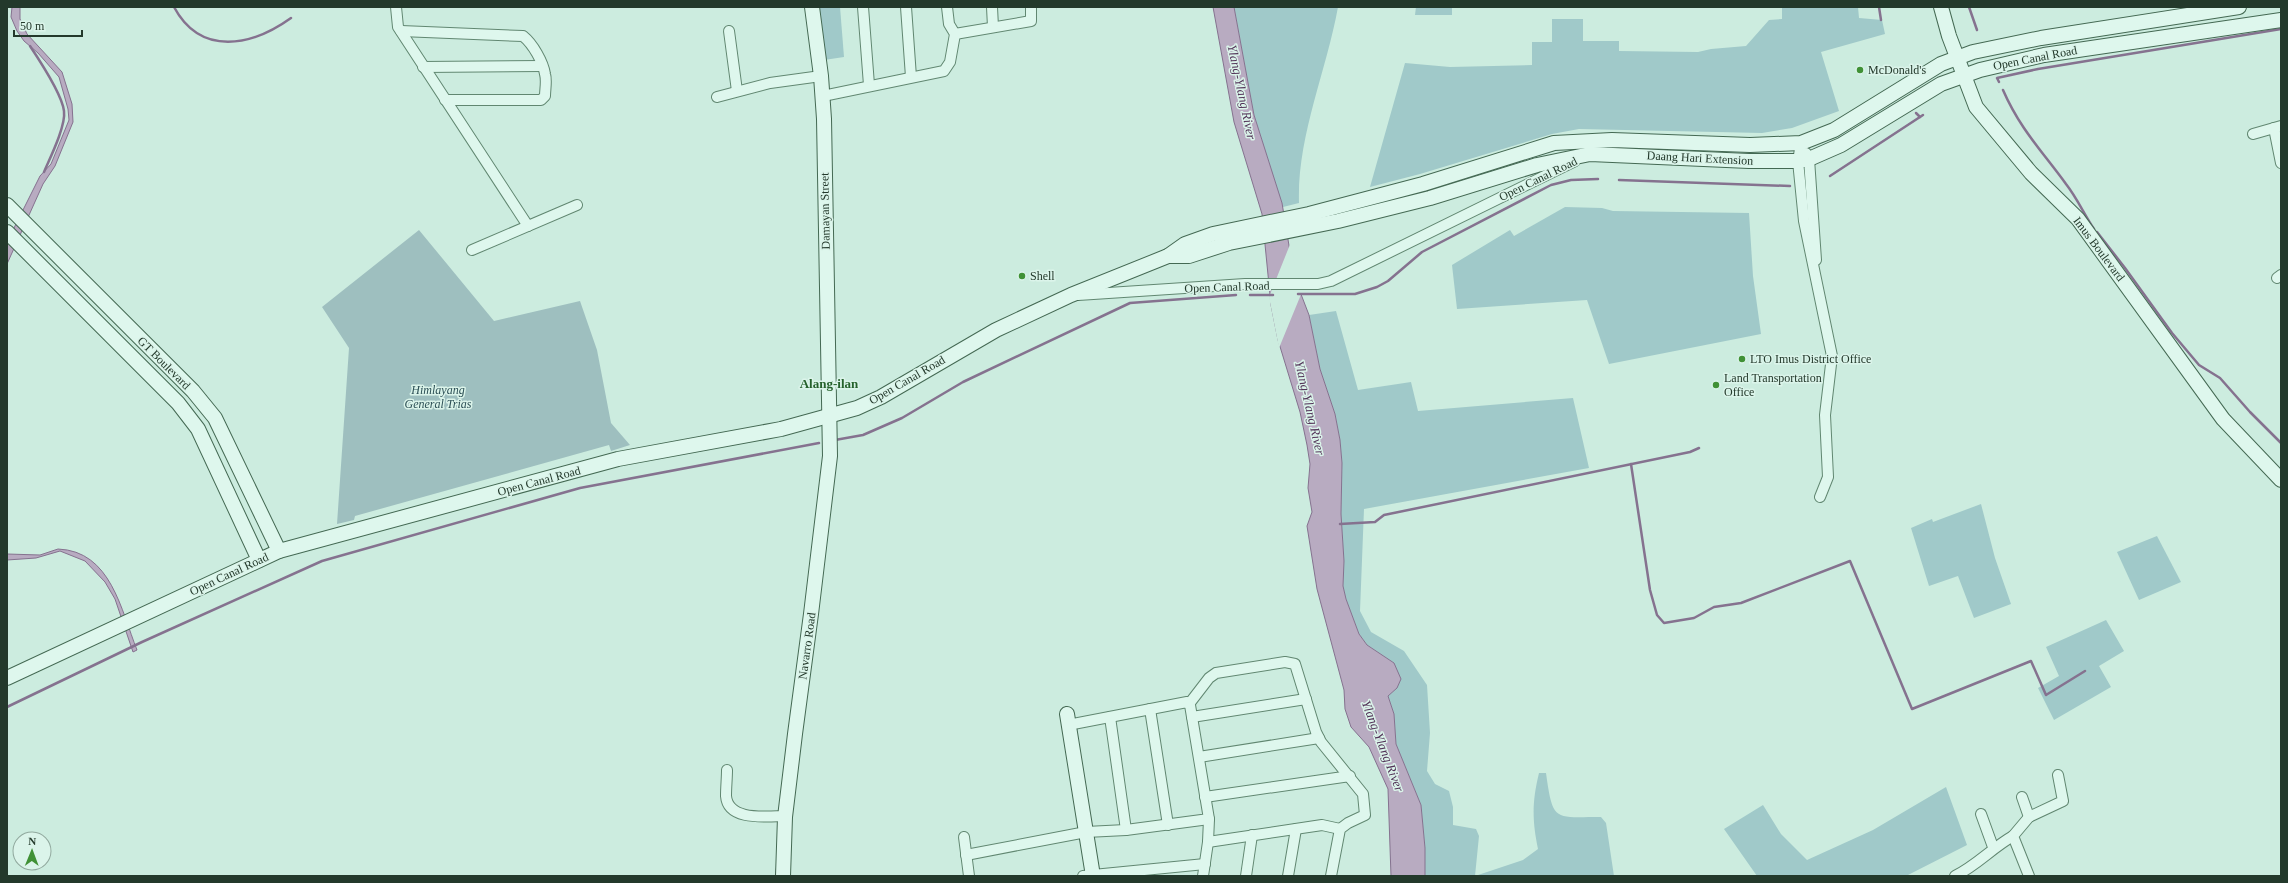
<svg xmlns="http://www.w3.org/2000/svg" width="2288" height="883" viewBox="0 0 2288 883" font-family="'Times New Roman',serif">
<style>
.green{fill:#a0c9c9}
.cemetery{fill:#9ebfbf}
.water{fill:#b8abc1;stroke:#85728f}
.pier{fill:#ccecdf}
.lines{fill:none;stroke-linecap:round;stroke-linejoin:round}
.stream{stroke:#85728f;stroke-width:2.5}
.street-casing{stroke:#618771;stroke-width:12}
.secondary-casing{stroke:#446953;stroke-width:16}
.street{stroke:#def7ed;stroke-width:10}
.secondary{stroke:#def7ed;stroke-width:14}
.poi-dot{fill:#409136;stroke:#dbf4ea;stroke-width:1.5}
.labels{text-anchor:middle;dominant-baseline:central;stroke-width:3;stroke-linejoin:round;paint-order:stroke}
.street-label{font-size:12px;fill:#23392b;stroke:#dbf4ea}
.poi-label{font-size:12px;fill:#23392b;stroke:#dbf4ea;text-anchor:start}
.park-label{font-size:12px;font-style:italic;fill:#2b4e54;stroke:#dbf4ea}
.water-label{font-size:13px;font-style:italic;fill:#523358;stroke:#dbf4ea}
.neighbourhood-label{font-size:13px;font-weight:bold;fill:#26622c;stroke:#dbf4ea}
</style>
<rect width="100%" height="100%" fill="#ccecdf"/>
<g class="green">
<polygon points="817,7 840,7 844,57 824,60"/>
<path d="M1234,7h104c-12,66 -41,129 -39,196l-16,4 -29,-92z"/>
<polygon points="1416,7 1452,7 1452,15 1415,15"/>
<polygon points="1782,7 1858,7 1859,18 1882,20 1885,34 1821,52 1839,111 1792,128 1762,133 1579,129 1552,134 1420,174 1370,187 1405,63 1450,67 1532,65 1532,42 1552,42 1552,19 1583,19 1583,41 1619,41 1619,51 1698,52 1711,49 1746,46 1769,20 1782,19"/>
<polygon points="1565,207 1602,208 1613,211 1749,213 1753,276 1761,334 1609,364 1587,300 1457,309 1452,265 1510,230 1514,236"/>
<path d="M1336,311l22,79 53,-8 7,29 155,-13 16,70 -225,41 -4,102 11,21 33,19 23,34 3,48 -3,38 8,13 14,7 4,16v18l23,4 3,7 -4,40 48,-16 15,-11c-6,-29 -6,-47 1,-76h7c7,50 8,44 55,44l5,6 8,53h-189v-28l-4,-43 -25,-61 -2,-30 -6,-18 9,-8 -3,-25 -27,-18 -8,-11 -13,-35 -3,-12 1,-26 -3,-47 1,-51 -2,-23 -5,-26 -15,-45 -11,-54z"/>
<polygon points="1981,504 1995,558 2011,604 1974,618 1958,576 1929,586 1911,528 1932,519 1933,522"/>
<polygon points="2157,536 2181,582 2139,600 2117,552"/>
<polygon points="2106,620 2124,651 2099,666 2111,687 2054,720 2038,688 2059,676 2046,647"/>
<polygon points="1946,787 1967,845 1906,876 1757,876 1724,829 1763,805 1781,834 1807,860 1873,830"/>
</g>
<polygon class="cemetery" points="419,230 494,321 580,301 597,350 611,423 630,445 611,451 609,445 355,516 354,520 337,524 349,348 322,307"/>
<g class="water">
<polygon points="12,7 20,7 20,19 27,34 62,72 72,104 73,122 55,166 43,184 7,264 7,242 40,176 51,164 69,120 68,109 59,77 38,53 24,41 17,31 11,17"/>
<polygon points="1213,7 1234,7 1254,115 1282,203 1294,276 1309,315 1320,369 1335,414 1340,440 1342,463 1341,514 1344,561 1343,586 1346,599 1359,634 1367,645 1394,663 1401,679 1397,688 1388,696 1394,714 1396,744 1421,805 1425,848 1425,876 1391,876 1388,789 1369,747 1351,727 1345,709 1344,690 1317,589 1307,526 1312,512 1308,488 1310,464 1307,445 1300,412 1278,340 1271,305 1262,214 1234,122"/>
<path d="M58,549c53,2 63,61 79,101l-4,2 -18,-53 -10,-17 -20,-21 -25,-10 -24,7 -29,2v-6l33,1z"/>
</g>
<polygon class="pier" points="1291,242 1296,275 1302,292 1279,348 1269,297"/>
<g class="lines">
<g class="stream">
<path d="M174,7c27,50 78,39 117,11"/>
<polyline points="1879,7 1881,20"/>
<polyline points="1969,7 1977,30"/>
<path d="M30,46c10,15 32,48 34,65 2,15 -14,47 -20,61"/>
<polyline points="1999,82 1997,78 2038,69 2281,29"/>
<path d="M2003,90c17,39 39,61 63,94 11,14 18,30 28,45"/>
<polyline points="1916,113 1920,117"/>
<polyline points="1830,176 1923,115"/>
<polyline points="1619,180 1790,186"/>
<polyline points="2097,232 2125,268 2172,333 2199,365 2220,378 2250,412 2281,443"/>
<polyline points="1298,294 1355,294 1377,287 1388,281 1422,252 1551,185 1571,180 1598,179"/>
<polyline points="1250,295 1273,295"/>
<polyline points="835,440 863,435 902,418 963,382 1130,303 1236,295"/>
<polyline points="1631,464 1650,590 1657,615 1664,623 1694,618 1714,607 1741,603 1850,561 1912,709 2031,661 2046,695 2085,671"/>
<polyline points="1340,524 1375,522 1384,515 1690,452 1699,448"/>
<polyline points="7,707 142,642 322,561 580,488 819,443"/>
<polyline points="776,876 778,863"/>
</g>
<defs>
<g id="street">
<polyline points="396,7 398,27 528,226"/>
<polyline points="863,7 869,85"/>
<polyline points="906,7 911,77"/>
<polyline points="992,7 993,27"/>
<path d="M401,31l122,5c10,8 20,26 22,38 2,7 0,15 0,22l-4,4h-96"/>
<polyline points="729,31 737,91"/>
<polyline points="955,34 1031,21 1031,7"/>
<polyline points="423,67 542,66"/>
<polyline points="823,96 944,71 950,62 955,34 949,24 947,7"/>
<polyline points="717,97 770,83 821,76"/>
<polyline points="2274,128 2281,163"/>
<polyline points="2253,134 2281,126"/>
<polyline points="1801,143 1798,161 1804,221 1832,356 1825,415 1828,477 1820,497"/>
<polyline points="1806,153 1809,159 1816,260"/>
<polyline points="472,250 577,205"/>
<polyline points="2277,278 2281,275"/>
<polyline points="1078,295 1245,284 1318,284 1331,281 1575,161"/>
<polyline points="1189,704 1209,678 1216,673 1285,662 1295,664 1316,732 1321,742 1363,794 1365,815 1348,823 1340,829 1331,876"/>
<polyline points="1150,709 1168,825"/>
<polyline points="1110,717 1126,830"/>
<polyline points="1192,717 1306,699"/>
<polyline points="1199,757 1319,738"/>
<path d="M727,770c0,8 -1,17 -1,26 2,26 42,20 60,20"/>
<polyline points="1205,797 1350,776"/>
<polyline points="2022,797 2029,817"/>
<polyline points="1981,814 1993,847"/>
<polyline points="964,837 969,876"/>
<polyline points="1208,842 1322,825 1340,829"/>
<polyline points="966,855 1086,832 1126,830 1209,819 1190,705 1187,702 1068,725"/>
<polyline points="1083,876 1205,864"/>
<polyline points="1203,876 1208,842 1209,819"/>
<polyline points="1246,876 1252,835"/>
<polyline points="1288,876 1296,829"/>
<path d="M1955,876c21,-10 37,-28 58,-40"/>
<polyline points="2029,876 2013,836 2029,817 2063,801 2058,775"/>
</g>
<g id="secondary">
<polyline points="1941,7 1949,36 1976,107 2031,173 2078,219 2223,419 2281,480"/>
<polyline points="7,205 193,391 215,418 279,551"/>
<polyline points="7,232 178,403 198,429 259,560"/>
<polyline points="1168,256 1189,256 1229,243 1338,221 1430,198 1537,165 1590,154 1749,161 1798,161 1809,159 1841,145 1941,84 1980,70 2044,55 2281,20"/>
<polyline points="7,678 279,551 618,459 781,429 857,408 881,397 996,330 1071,295 1168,256 1185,244 1213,234 1309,214 1423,184 1554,143 1612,140 1750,145 1801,143 1834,130 1941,64 1973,52 2041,38 2239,7"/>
<polyline points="1067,714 1093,876"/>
<polyline points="783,876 785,817 795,734 811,614 830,456 824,119 821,76 812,7"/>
</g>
</defs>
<use href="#street" class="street-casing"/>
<use href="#secondary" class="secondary-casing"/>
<use href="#street" class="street"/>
<use href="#secondary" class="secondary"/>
</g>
<g class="poi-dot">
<circle cx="1860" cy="70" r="4"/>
<circle cx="1022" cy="276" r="4"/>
<circle cx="1742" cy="359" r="4"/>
<circle cx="1716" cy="385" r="4"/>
</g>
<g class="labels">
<g class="street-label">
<text transform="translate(2035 58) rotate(-11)">Open Canal Road</text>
<text transform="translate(1700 158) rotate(3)">Daang Hari Extension</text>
<text transform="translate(1538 179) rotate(-26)">Open Canal Road</text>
<text transform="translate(825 211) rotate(-91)">Damayan Street</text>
<text transform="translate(2099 249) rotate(53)">Imus Boulevard</text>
<text transform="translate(1227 287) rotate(-2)">Open Canal Road</text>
<text transform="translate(164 363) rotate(45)">GT Boulevard</text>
<text transform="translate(907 380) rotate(-30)">Open Canal Road</text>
<text transform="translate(539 481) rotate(-15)">Open Canal Road</text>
<text transform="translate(229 574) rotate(-25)">Open Canal Road</text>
<text transform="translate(807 646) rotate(-82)">Navarro Road</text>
</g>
<g class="poi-label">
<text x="1868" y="70">McDonald's</text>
<text x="1030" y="276">Shell</text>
<text x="1750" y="359">LTO Imus District Office</text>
<text x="1724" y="378">Land Transportation<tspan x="1724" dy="14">Office</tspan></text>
</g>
<g class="park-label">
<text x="438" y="390">Himlayang<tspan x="438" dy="14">General Trias</tspan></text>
</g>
<g class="water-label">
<text transform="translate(1242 92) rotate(78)">Ylang-Ylang River</text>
<text transform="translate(1310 408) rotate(77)">Ylang-Ylang River</text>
<text transform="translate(1383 746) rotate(69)">Ylang-Ylang River</text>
</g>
<g class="neighbourhood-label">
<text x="829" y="383">Alang-ilan</text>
</g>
</g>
<rect width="2288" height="883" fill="none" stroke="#23392b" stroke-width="16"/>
<g transform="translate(32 851) rotate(1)"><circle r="19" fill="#dbf4ea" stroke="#91a99e"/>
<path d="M0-3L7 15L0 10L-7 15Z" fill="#409136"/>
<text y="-6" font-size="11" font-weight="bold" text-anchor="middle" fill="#23392b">N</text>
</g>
<path d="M14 30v6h68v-6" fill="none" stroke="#23392b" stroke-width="2"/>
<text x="20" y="30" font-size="12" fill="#23392b" stroke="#dbf4ea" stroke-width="3" paint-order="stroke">50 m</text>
</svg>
